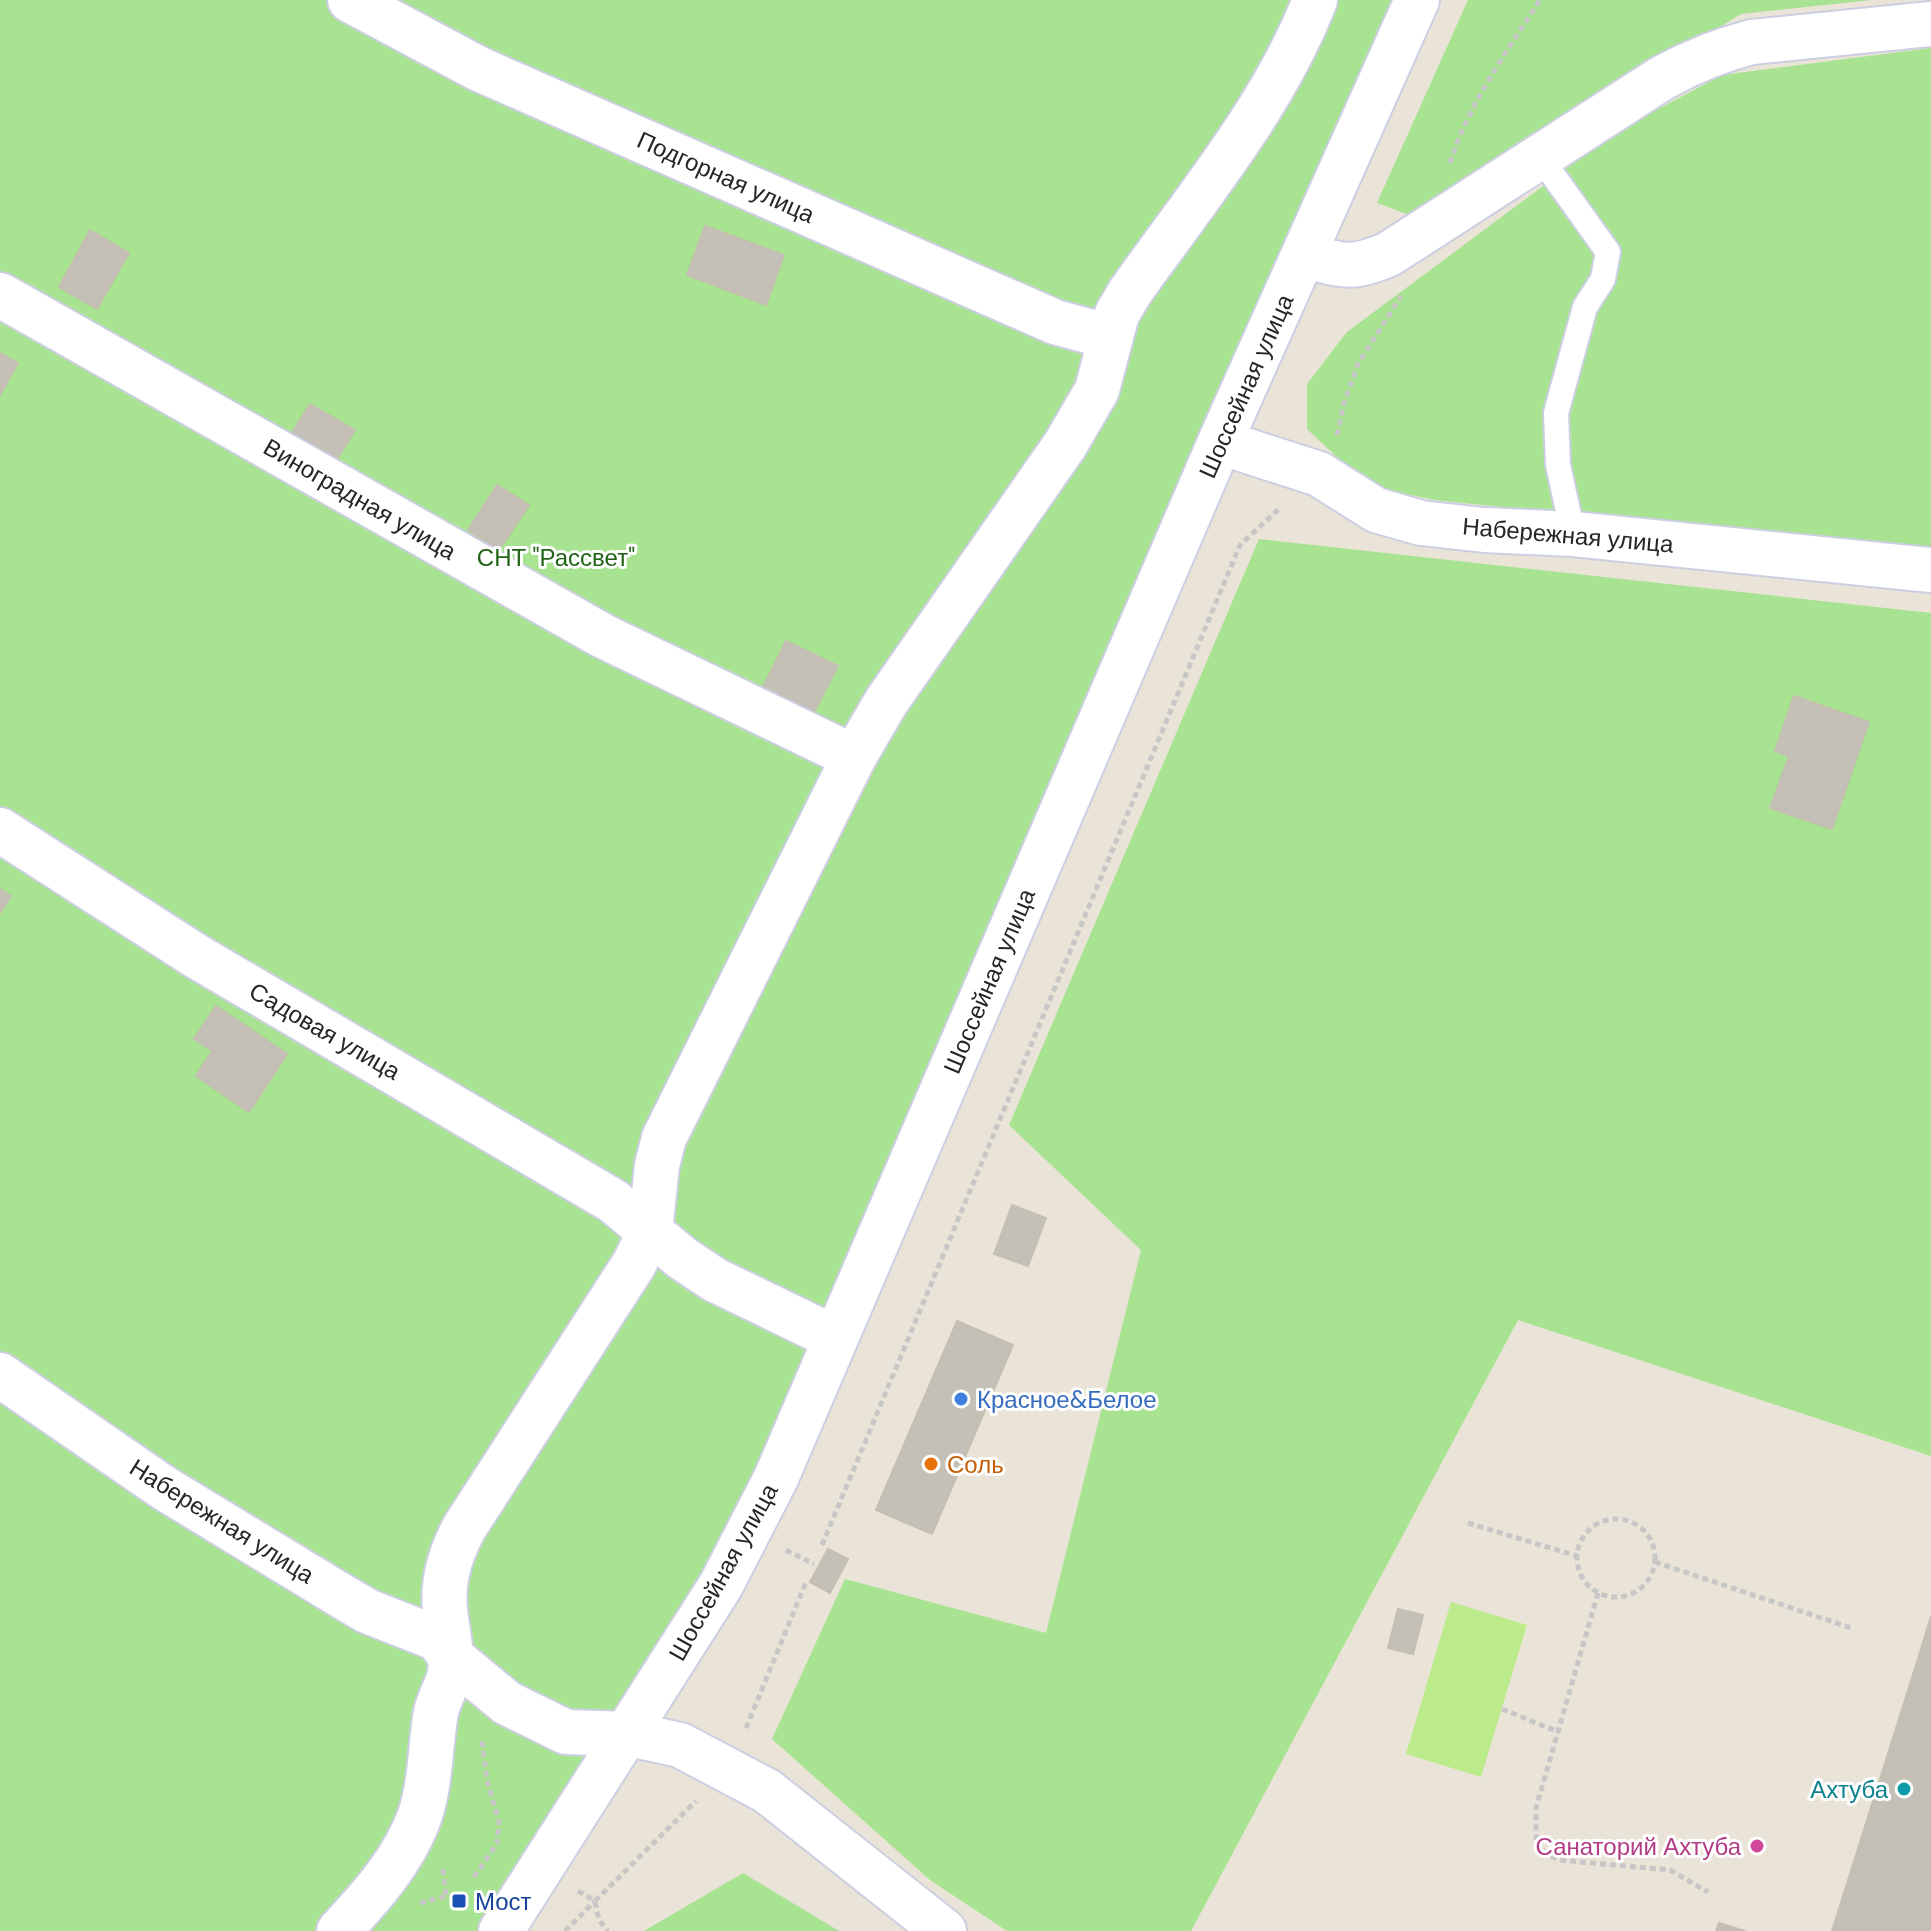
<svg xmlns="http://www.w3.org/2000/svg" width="1931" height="1931" viewBox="0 0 1931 1931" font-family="'DM Sans',sans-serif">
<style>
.green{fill:#a7e391}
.pitch{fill:#bceb8c}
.building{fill:#c5c0b7;stroke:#c5bfb1;stroke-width:2}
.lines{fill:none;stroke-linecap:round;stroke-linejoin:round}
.service-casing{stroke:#cccfe1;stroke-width:28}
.minor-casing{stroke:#cccfe1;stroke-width:48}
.tertiary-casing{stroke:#cccfe1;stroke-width:48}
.path{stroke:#c7c7c7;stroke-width:5;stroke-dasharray:6 4;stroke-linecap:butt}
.service{stroke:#fff;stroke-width:24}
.minor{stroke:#fff;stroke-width:44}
.tertiary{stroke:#fff;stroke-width:44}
.shop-dot{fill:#3f7fe0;stroke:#fff;stroke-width:3}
.food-dot{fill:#e8710a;stroke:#fff;stroke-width:3}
.culture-dot{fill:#0f9aa8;stroke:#fff;stroke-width:3}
.hotel-dot{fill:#d1479c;stroke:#fff;stroke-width:3}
.transit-dot{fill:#1a4fb4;stroke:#fff;stroke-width:3}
.labels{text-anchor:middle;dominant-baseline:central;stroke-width:6;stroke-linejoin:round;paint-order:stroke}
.street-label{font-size:24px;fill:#262626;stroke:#fff}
.park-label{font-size:24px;fill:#216317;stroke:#fff}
.shop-label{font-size:24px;fill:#366cbe;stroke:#fff;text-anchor:start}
.food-label{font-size:24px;fill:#c56008;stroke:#fff;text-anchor:start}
.culture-label{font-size:24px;fill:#0d838f;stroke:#fff;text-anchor:end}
.hotel-label{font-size:24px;fill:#b23c85;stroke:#fff;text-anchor:end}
.transit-label{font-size:24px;fill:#164399;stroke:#fff;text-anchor:start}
</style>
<rect width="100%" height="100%" fill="#eae3d7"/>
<g class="green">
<polygon points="0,0 1400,0 890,1188 711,1569 486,1931 0,1931"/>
<polygon points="1468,0 1871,0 1741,14 1415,217 1377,203"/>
<polygon points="1931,48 1931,552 1435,500 1368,486 1307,429 1307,384 1347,332 1617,131 1722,75"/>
<polygon points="1259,539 1931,613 1931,1456 1518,1320 1191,1931 1007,1931 930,1880 772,1739 845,1579 1046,1633 1141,1250 1009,1125"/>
<polygon points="743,1873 839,1931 644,1931"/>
</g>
<polygon class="pitch" points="1451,1602 1527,1625 1481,1777 1406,1754"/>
<g class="building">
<polygon points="705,226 784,255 766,305 687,275"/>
<polygon points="90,230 129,253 97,309 59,287"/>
<polygon points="0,353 18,363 0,395"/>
<polygon points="310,404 355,430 334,464 289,438"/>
<polygon points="497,485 529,505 499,550 468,530"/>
<polygon points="786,641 838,666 812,716 761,691"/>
<polygon points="1794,696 1869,722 1832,829 1770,808 1789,756 1775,751"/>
<polygon points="0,889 11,896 0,913"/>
<polygon points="216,1006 287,1054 249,1112 196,1076 212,1051 194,1039"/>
<polygon points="1012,1205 1046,1218 1028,1266 994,1254"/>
<polygon points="957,1321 1013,1345 932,1534 876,1510"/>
<polygon points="828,1549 848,1559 830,1593 810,1582"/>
<polygon points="1398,1609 1423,1615 1413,1654 1388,1648"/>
<polygon points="1931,1616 1931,1931 1832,1931 1922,1646"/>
<polygon points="1719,1923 1745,1931 1716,1931"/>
</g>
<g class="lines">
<defs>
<polyline id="service" points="1540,157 1608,252 1603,279 1585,307 1556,413 1558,465 1573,534"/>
<g id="minor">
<polyline points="350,0 479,69 1055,322 1110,337"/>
<polyline points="0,295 603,636 854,757"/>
<polyline points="1220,442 1319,474 1376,510 1421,523 1484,530 1573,534 1931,570"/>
<polyline points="0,830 196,956 613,1201 682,1258 715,1280 835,1338"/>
<polyline points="0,1375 164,1488 335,1592 367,1611 438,1639 449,1655 507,1703 566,1732 629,1734 680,1745 767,1791 944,1931"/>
<path d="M339,1931c31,-33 66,-72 81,-116 11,-33 10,-69 16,-103 3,-13 13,-30 14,-40 3,-20 -3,-42 -5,-62 -3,-30 5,-56 19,-82l170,-264 16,-32 7,-67 7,-27 190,-381 32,-55 179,-257 32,-55 20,-76 13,-22c65,-92 144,-186 185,-292"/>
</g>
<g id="tertiary">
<path d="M1305,256c39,10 47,14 84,-2l273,-176c29,-16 58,-28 90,-36l179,-18"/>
<polyline points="501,1931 721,1585 776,1478 1220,442 1417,0"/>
</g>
</defs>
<use href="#service" class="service-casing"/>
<use href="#minor" class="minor-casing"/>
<use href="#tertiary" class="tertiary-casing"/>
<g class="path">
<path d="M1450,163c19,-60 56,-110 90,-163"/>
<polyline points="1337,435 1344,403 1358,364 1401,296"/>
<circle cx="1616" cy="1558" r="39"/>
<polyline points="1468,1523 1577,1556"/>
<polyline points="822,1545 1240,545 1281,507"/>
<polyline points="786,1550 814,1564"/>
<polyline points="1655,1562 1851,1628"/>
<polyline points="1598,1593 1536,1808 1536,1846 1558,1860 1670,1870 1708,1892"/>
<polyline points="1502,1709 1556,1731"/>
<polyline points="746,1728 806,1582"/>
<polyline points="482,1741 487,1780 499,1822 497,1842"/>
<polyline points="443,1869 446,1896"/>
<polyline points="474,1877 498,1842"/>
<polyline points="578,1891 595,1901 696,1801"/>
<polyline points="595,1902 599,1920 608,1931"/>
<polyline points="420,1903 446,1896 462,1897"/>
<polyline points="565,1931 595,1901"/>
</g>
<use href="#service" class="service"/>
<use href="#minor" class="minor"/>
<use href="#tertiary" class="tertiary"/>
</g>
<circle class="shop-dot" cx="961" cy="1399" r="8"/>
<circle class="food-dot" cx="931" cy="1464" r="8"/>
<circle class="culture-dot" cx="1904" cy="1789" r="8"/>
<circle class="hotel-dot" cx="1757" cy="1846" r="8"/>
<rect class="transit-dot" x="451" y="1893" width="16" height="16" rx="4"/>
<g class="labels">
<g class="street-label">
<text transform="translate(726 177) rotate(24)">Подгорная улица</text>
<text transform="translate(1246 386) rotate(-66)">Шоссейная улица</text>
<text transform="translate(360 499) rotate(30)">Виноградная улица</text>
<text transform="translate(1568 535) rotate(5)">Набережная улица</text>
<text transform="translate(989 981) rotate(-67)">Шоссейная улица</text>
<text transform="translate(325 1031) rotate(30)">Садовая улица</text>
<text transform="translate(222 1521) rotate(32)">Набережная улица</text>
<text transform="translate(723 1572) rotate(-61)">Шоссейная улица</text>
</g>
<g class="park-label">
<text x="556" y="557">СНТ "Рассвет"</text>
</g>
<g class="shop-label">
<text x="977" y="1399">Красное&amp;Белое</text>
</g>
<g class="food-label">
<text x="947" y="1464">Соль</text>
</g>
<g class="culture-label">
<text x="1888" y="1789">Ахтуба</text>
</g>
<g class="hotel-label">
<text x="1741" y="1846">Санаторий Ахтуба</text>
</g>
<g class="transit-label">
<text x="475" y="1901">Мост</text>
</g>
</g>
</svg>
